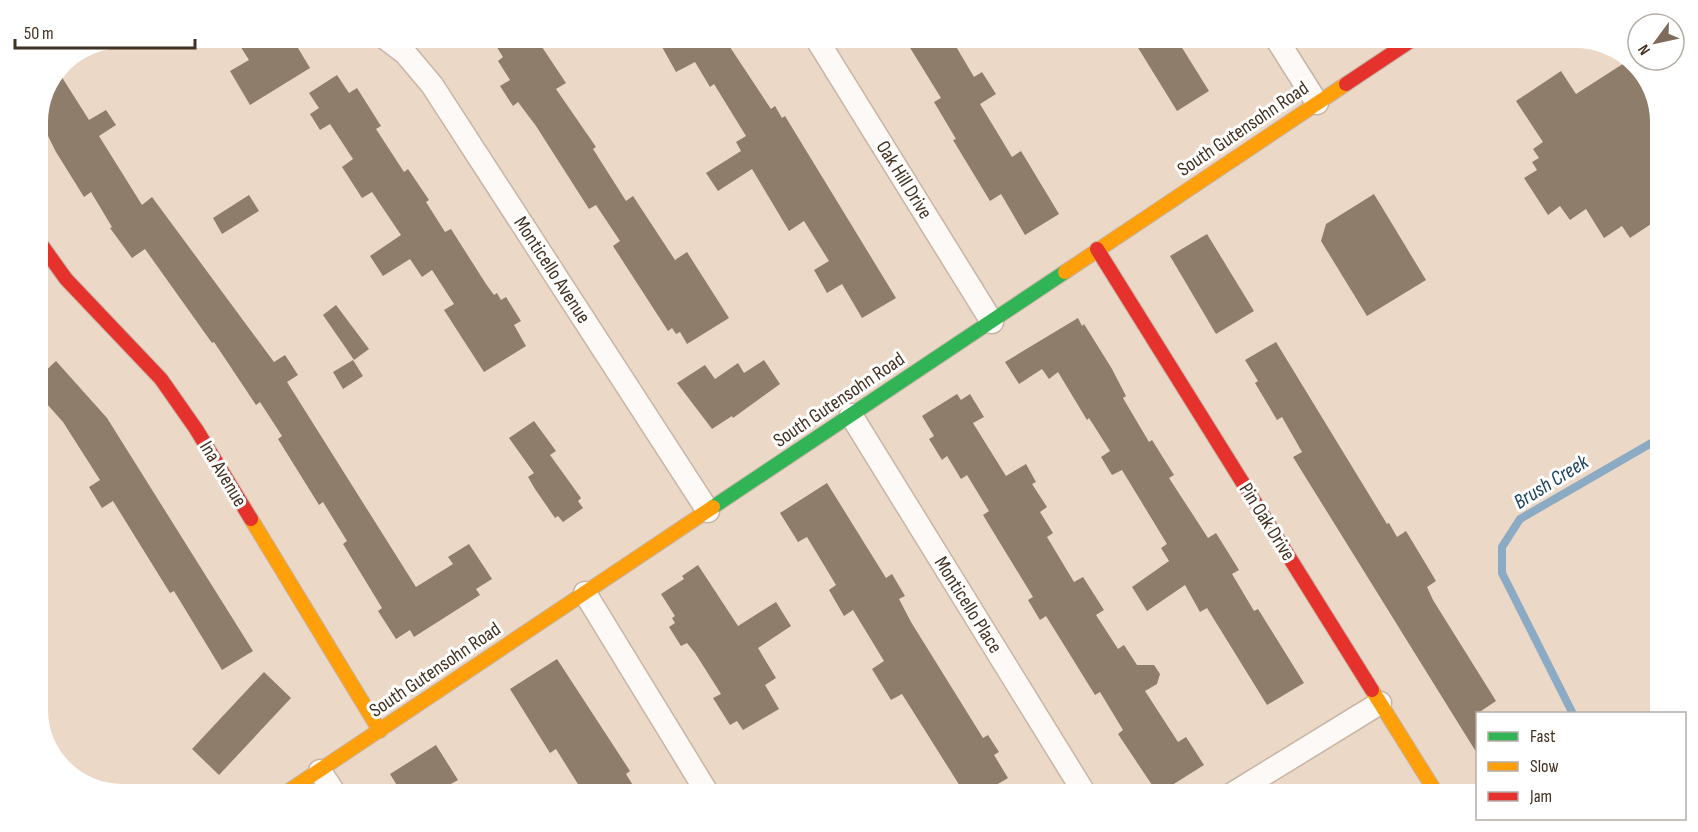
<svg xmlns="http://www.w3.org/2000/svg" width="1698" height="832" viewBox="0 0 1698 832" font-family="'Sofia Sans Condensed',sans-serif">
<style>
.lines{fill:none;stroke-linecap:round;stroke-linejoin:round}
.stream{stroke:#8baac3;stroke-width:8}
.building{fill:#8e7d6a}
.street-casing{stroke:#c7b5a6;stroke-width:25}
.fast-casing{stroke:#c7b5a6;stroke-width:16}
.slow-casing{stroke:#c7b5a6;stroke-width:16}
.jam-casing{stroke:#c7b5a6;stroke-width:16}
.street{stroke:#fcf9f6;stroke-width:22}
.fast{stroke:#30b455;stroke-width:14}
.slow{stroke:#ff9f0a;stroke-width:14}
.jam{stroke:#e5322d;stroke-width:14}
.labels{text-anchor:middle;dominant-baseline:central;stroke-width:6;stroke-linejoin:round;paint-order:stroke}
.street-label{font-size:20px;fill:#433121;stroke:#fff}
.water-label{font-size:21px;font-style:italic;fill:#194361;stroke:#fff}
</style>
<rect width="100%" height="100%" fill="#ecd8c6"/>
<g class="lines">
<polyline class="stream" points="1573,714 1502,573 1502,547 1520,519 1660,438"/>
</g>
<g class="building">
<polygon points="235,38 292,38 310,68 250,105 230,71 249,60"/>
<polygon points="491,38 536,38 566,83 556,89 596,147 593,149 626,201 633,196 675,260 687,252 729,318 687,344 680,332 676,334 672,328 668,331 613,246 620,241 596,205 589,209 536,126 518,102 513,106 500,86 510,80 498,61 503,57"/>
<polygon points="657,38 724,38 771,109 775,106 782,118 785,116 896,298 862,318 842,284 827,293 814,270 829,261 804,221 789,231 752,169 718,191 706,173 741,151 736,142 746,136 714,84 710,87 695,62 676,72"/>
<polygon points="904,38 951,38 974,77 982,72 996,94 980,104 1012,157 1021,151 1059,214 1025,235 1001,194 990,201 953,140 956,139 934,102 941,98"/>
<polygon points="1132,38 1176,38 1209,91 1177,111"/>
<polygon points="1629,60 1646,75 1660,116 1660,218 1630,238 1622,226 1604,238 1586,209 1570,220 1560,206 1548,215 1524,178 1537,170 1532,162 1539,158 1533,149 1543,142 1516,101 1561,71 1576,94"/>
<polygon points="58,71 89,120 106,110 116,125 99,136 142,205 152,197 274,362 285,355 298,375 287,382 416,587 453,564 448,557 469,544 492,579 476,589 480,595 414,637 410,630 396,639 378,611 382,608 343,544 347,541 323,502 319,505 278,439 282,436 260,402 256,405 214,342 212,343 145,249 132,258 110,228 112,227 91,192 84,197 56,152 38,116"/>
<polygon points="337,75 349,93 357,88 381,126 376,129 404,172 408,169 429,200 426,202 445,232 451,229 486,284 494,295 497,293 501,300 506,297 521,321 514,325 526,346 484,372 444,310 454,304 432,270 422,277 410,259 383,276 370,256 401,235 372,192 362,198 342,167 353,159 330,124 320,130 310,114 319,108 309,93"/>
<polygon points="1374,194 1426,280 1367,316 1321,241 1326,224"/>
<polygon points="249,195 259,211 222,234 213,218"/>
<polygon points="1207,234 1254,311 1216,334 1170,256"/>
<polygon points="336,305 369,349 354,360 323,315"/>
<polygon points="1078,318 1082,326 1084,324 1112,369 1126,396 1123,398 1149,442 1152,440 1174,475 1169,478 1208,538 1216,533 1239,570 1232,574 1254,611 1258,609 1304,683 1267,705 1207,608 1200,612 1185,585 1147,611 1132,587 1169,561 1161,548 1167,544 1122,470 1112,475 1101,457 1110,451 1089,418 1087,420 1058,372 1049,379 1042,369 1019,384 1005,362"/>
<polygon points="1276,342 1387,524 1389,523 1397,537 1406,531 1436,581 1427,587 1433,600 1496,701 1478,713 1478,755 1293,457 1302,452 1282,417 1277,420 1255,383 1258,381 1245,360"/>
<polygon points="353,360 363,376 343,389 333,372"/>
<polygon points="764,360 780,384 733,418 732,416 712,429 677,383 705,365 715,379 738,363 744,373"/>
<polygon points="56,361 107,418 253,651 222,670 174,591 170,593 113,501 102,508 89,487 100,480 63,422 38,394 38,378"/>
<polygon points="957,394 961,400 970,394 984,417 973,423 1006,476 1026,464 1036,482 1032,484 1047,507 1040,512 1053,533 1047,537 1074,582 1083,577 1104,610 1096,615 1118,649 1124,645 1137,665 1154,665 1160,674 1157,684 1145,691 1178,742 1186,737 1204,765 1158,794 1118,734 1123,730 1100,692 1095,695 1046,616 1040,620 1028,600 1033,597 983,515 989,511 967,475 961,479 947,456 942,460 929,439 934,436 922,416"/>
<polygon points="534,421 556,451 550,455 581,498 578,501 583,508 563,522 558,516 555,518 535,489 528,477 534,473 509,438"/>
<polygon points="827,483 886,578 892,574 905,596 899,599 911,622 983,738 988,735 999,752 994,755 1008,778 981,794 965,794 902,694 891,700 872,669 884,661 853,610 844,616 829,590 836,585 807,537 798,542 780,513"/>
<polygon points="698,565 738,626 776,602 791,626 758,648 776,678 765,685 779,709 743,730 737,721 730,725 713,698 721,694 695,653 687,643 681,646 669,627 675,623 672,618 675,616 661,594 684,579 682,576"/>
<polygon points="557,659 630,771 626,774 639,795 590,795 585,786 581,789 556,749 550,753 510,689"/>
<polygon points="264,672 291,698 219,775 192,749"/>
<polygon points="436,745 458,780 449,785 455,795 403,795 390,774"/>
</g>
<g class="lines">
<defs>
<g id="street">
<polyline points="385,38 405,53 432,85 708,511"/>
<polyline points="816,38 992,322"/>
<polyline points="1276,38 1317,103"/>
<polyline points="851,415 1085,794"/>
<polyline points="585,593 708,794"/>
<polyline points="320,771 335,794"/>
<polyline points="1232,794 1380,703"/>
</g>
<polyline id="fast" points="713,507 1065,272"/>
<g id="slow">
<polyline points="1065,272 1346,84"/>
<polyline points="251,519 380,731"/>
<polyline points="1372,690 1437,794"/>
<polyline points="284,794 713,507"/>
</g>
<g id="jam">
<polyline points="1346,84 1415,38"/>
<polyline points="38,240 66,279 161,379 196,429 251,519"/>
<polyline points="1097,249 1372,690"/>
</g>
</defs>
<use href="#street" class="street-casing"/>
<use href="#fast" class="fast-casing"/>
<use href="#slow" class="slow-casing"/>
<use href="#jam" class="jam-casing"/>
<use href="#street" class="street"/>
<use href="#fast" class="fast"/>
<use href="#slow" class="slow"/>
<use href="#jam" class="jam"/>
</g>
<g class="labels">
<g class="street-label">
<text transform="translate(1243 129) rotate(-34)">South Gutensohn Road</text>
<text transform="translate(904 180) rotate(58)">Oak Hill Drive</text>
<text transform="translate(552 270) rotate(57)">Monticello Avenue</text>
<text transform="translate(839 400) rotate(-34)">South Gutensohn Road</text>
<text transform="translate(223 474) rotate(59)">Ina Avenue</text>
<text transform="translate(1267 522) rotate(58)">Pin Oak Drive</text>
<text transform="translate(968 605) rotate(58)">Monticello Place</text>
<text transform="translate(435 670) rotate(-34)">South Gutensohn Road</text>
</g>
<g class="water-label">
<text transform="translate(1551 482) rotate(-32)">Brush Creek</text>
</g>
</g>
<path d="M0 0H1698V832H0ZM122 48H1576A74 74 0 0 1 1650 122V710A74 74 0 0 1 1576 784H122A74 74 0 0 1 48 710V122A74 74 0 0 1 122 48Z" fill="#fff" fill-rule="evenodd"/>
<rect x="1476" y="712" width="210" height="108" fill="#ffffff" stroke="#b4ada6" stroke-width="1.5"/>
<rect x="1488" y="732" width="30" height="9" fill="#30b455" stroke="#b4ada6" stroke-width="1.5"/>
<text x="1530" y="742" font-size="18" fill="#433121">Fast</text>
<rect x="1488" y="762" width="30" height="9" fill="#ff9f0a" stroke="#b4ada6" stroke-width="1.5"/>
<text x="1530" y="772" font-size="18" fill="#433121">Slow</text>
<rect x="1488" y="792" width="30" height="9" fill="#e5322d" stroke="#b4ada6" stroke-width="1.5"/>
<text x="1530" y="802" font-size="18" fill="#433121">Jam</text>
<g transform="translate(1656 42) rotate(237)"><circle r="28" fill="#ffffff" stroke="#b4ada6" stroke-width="1.5"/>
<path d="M0-4.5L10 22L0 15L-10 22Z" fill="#7e6b5b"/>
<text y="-9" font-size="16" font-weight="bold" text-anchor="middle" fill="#433121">N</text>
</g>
<path d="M15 39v9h180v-9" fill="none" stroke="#433121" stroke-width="3"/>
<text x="24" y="39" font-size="18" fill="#433121" stroke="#ffffff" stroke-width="4.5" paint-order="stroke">50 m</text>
</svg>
